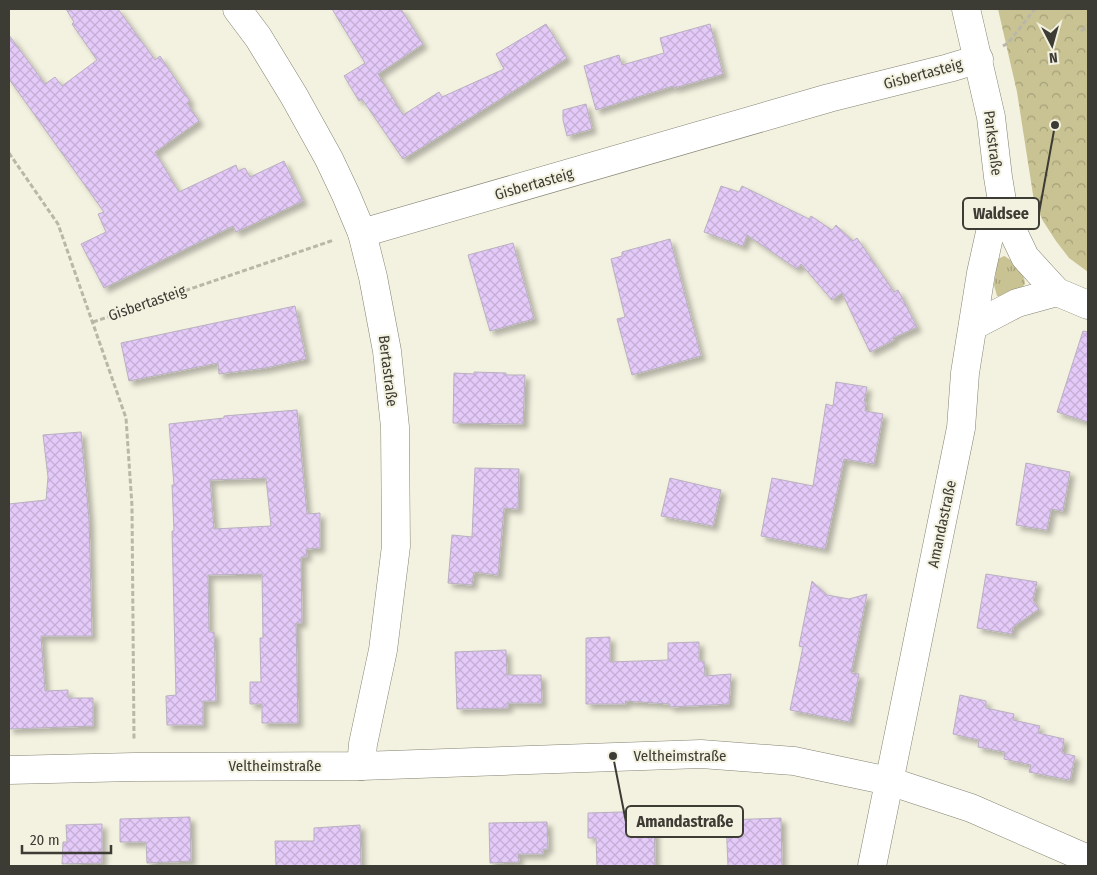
<svg xmlns="http://www.w3.org/2000/svg" width="1097" height="875" viewBox="0 0 1097 875" font-family="'Fira Sans Condensed',sans-serif">
<style>
.grass{fill:url(#grass-tufts)}
.park{fill:url(#park-crowns)}
.building{fill:url(#building-cross-hatch);stroke:#b8b0bf;fill-rule:evenodd;filter:url(#shadow)}
.lines{fill:none;stroke-linecap:round;stroke-linejoin:round}
.minor-casing{stroke:#848373;stroke-width:29}
.path{stroke:#b8b7a8;stroke-width:3;stroke-dasharray:5 2.5;stroke-linecap:butt}
.minor{stroke:#fff;stroke-width:28}
.labels{text-anchor:middle;dominant-baseline:central;stroke-width:4;stroke-linejoin:round;paint-order:stroke}
.street-label{font-size:15px;fill:#3c3b34;stroke:#f3f1df}
.leader{fill:none;stroke:#3c3b34;stroke-width:2}
.callout-dot{fill:#3c3b34;stroke:#f3f1df;stroke-width:2}
.callout{fill:#f3f1df;stroke:#3c3b34;stroke-width:2}
.callout-label{font-size:16px;text-anchor:middle;font-weight:bold;fill:#3c3b34}
</style>
<defs>
<pattern id="grass-tufts" width="24" height="20" patternUnits="userSpaceOnUse" patternTransform="scale(1.25)"><rect width="24" height="20" fill="#c9c393"/><path d="M3 7l-1-3M5 7V3M7 7l1-3M15 17l-1-3M17 17v-4M19 17l1-3" fill="none" stroke="#a4a079"/></pattern>
<pattern id="park-crowns" width="20" height="18" patternUnits="userSpaceOnUse" patternTransform="scale(1.25)"><rect width="20" height="18" fill="#c9c393"/><path d="M2 6a3 3 0 1 1 6 0M12 15a3 3 0 1 1 6 0" fill="none" stroke="#a4a079"/></pattern>
<pattern id="building-cross-hatch" width="8" height="8" patternUnits="userSpaceOnUse" patternTransform="scale(1.25)"><rect width="8" height="8" fill="#e4caf8"/><path d="M0 0l8 8M0 8l8-8" fill="none" stroke="#c4aed5"/></pattern>
<filter id="shadow"><feDropShadow dx="4.5" dy="4.5" stdDeviation="2.5" flood-color="#0004"/></filter>
</defs>
<rect width="100%" height="100%" fill="#f3f1df"/>
<path class="grass" d="M1004,256c9,4 21,18 21,28 -5,7 -20,14 -28,12l-3,-11 4,-26z"/>
<polygon class="park" points="998,9 1088,9 1088,272 1069,258 1056,241 1043,221 1034,201 1017,92"/>
<g class="building">
<polygon points="66,9 118,9 155,60 160,56 190,101 187,103 199,121 155,152 179,192 236,165 238,171 245,168 250,177 284,161 303,201 236,232 233,226 104,288 81,244 106,232 98,214 104,212 9,79 9,35 45,84 55,77 62,86 97,60 72,24 74,22"/>
<polygon points="332,9 401,9 423,44 378,74 403,115 439,92 442,97 504,69 496,54 546,24 567,58 403,159 362,99 359,101 344,76 365,63"/>
<polygon points="710,24 723,74 674,88 673,86 596,110 584,66 619,55 622,65 664,53 660,38"/>
<polygon points="586,104 592,129 567,136 563,120 563,110"/>
<polygon points="721,186 739,192 742,186 809,219 811,216 832,230 836,225 853,241 857,238 894,292 898,290 917,327 893,338 894,340 870,352 842,293 832,300 801,264 797,269 747,235 743,246 704,232"/>
<polygon points="670,239 701,356 632,375 617,319 625,317 611,259 622,256 622,252"/>
<polygon points="513,243 534,319 490,331 468,255"/>
<polygon points="295,306 306,359 265,368 219,374 218,363 129,381 121,343"/>
<polygon points="1083,331 1088,332 1088,422 1057,412"/>
<polygon points="474,372 506,373 506,375 525,375 523,424 453,423 454,373 474,374"/>
<polygon points="836,382 867,387 864,402 866,402 865,411 883,414 874,464 844,459 825,549 761,536 772,478 813,486 826,404 833,406"/>
<path d="M297,410l10,104 13,-1v35l-14,1 1,8h-6l1,66h-6l2,100h-36v-19h-12v-22h11l-1,-44h3l-1,-64 -54,1 1,57h5l2,69h-13v24h-36l-1,-29 10,-1 -4,-164h2l-2,-46h2l-5,-61 55,-6v-2zM266,478l5,48 -57,3 -4,-49z"/>
<polygon points="81,432 89,519 92,636 41,636 45,691 68,690 68,698 93,698 93,726 9,729 9,504 46,500 48,477 43,435"/>
<polygon points="1026,463 1070,472 1063,511 1051,509 1047,530 1016,525"/>
<polygon points="475,468 519,469 518,509 504,508 498,575 474,572 472,585 448,583 452,535 472,537"/>
<polygon points="670,478 721,490 713,526 661,516"/>
<polygon points="986,574 1037,582 1033,600 1039,609 1013,627 1012,634 977,628"/>
<polygon points="812,581 827,595 849,599 867,594 851,673 859,674 850,722 790,710 803,647 799,646"/>
<polygon points="610,637 610,662 668,660 668,643 699,642 699,661 704,661 705,676 731,674 729,704 670,707 670,704 625,701 626,704 586,704 586,638"/>
<polygon points="506,650 507,675 541,675 542,703 508,703 508,708 457,709 455,652"/>
<polygon points="960,695 986,701 986,708 1014,714 1013,720 1040,726 1038,733 1064,739 1062,753 1075,756 1070,780 1029,772 1031,765 1004,759 1005,752 978,747 979,740 953,734"/>
<polygon points="654,811 655,866 597,866 596,838 588,838 588,813"/>
<polygon points="190,817 191,861 147,863 146,842 120,842 120,819"/>
<polygon points="781,818 782,866 728,866 726,820"/>
<polygon points="547,822 548,849 543,849 543,854 518,854 519,862 490,863 489,823"/>
<polygon points="102,824 102,863 62,864 63,842 67,842 66,825"/>
<polygon points="360,825 361,866 276,866 275,841 314,841 314,828"/>
</g>
<g class="lines">
<defs>
<g id="minor">
<polyline points="237,9 258,37 294,96 329,159 346,195 362,233 373,277 387,351 395,427 396,546 383,650 363,744 361,766"/>
<polyline points="966,9 991,117 998,177 1004,213 1025,257 1057,292 1088,305"/>
<polyline points="362,233 829,98 949,68 979,59"/>
<polyline points="973,326 1017,303 1057,292"/>
<polyline points="9,770 134,767 361,766 701,754 794,761 889,781 971,808 1088,859"/>
<polyline points="872,866 961,428 965,373 981,273 991,228 1004,213"/>
</g>
</defs>
<use href="#minor" class="minor-casing"/>
<g class="path">
<polyline points="1081,31 1088,26"/>
<polyline points="1003,46 1008,43 1035,9"/>
<polyline points="9,153 58,224 126,418 132,506 134,739"/>
<polyline points="93,322 334,240"/>
</g>
<use href="#minor" class="minor"/>
</g>
<g class="labels">
<g class="street-label">
<text transform="translate(923 74) rotate(-15)">Gisbertasteig</text>
<text transform="translate(993 143) rotate(83)">Parkstraße</text>
<text transform="translate(534 184) rotate(-16)">Gisbertasteig</text>
<text transform="translate(147 303) rotate(-19)">Gisbertasteig</text>
<text transform="translate(388 371) rotate(83)">Bertastraße</text>
<text transform="translate(942 524) rotate(-78)">Amandastraße</text>
<text x="680" y="756">Veltheimstraße</text>
<text x="275" y="766">Veltheimstraße</text>
</g>
</g>
<path class="leader" d="M1055 125L1039 213M613 756L626 822"/>
<g class="callout-dot">
<circle cx="1055" cy="125" r="5"/>
<circle cx="613" cy="756" r="5"/>
</g>
<g class="callout">
<rect x="963" y="198" width="76" height="31" rx="5"/>
<rect x="626" y="806" width="117" height="31" rx="5"/>
</g>
<g class="callout-label">
<text x="1001" y="219">Waldsee</text>
<text x="685" y="827">Amandastraße</text>
</g>
<rect width="1097" height="875" fill="none" stroke="#3c3b34" stroke-width="20"/>
<g transform="translate(1052 45) rotate(174)" stroke="#f3f1df" stroke-width="4" paint-order="stroke">
<path d="M0-4L9 19L0 12L-9 19Z" fill="#3c3b34"/>
<text y="-8" font-size="14" font-weight="bold" text-anchor="middle" fill="#3c3b34">N</text>
</g>
<path d="M22 845v8h89v-8" fill="none" stroke="#3c3b34" stroke-width="2.5"/>
<text x="30" y="845" font-size="15" fill="#3c3b34" stroke="#f3f1df" stroke-width="4" paint-order="stroke">20 m</text>
</svg>
